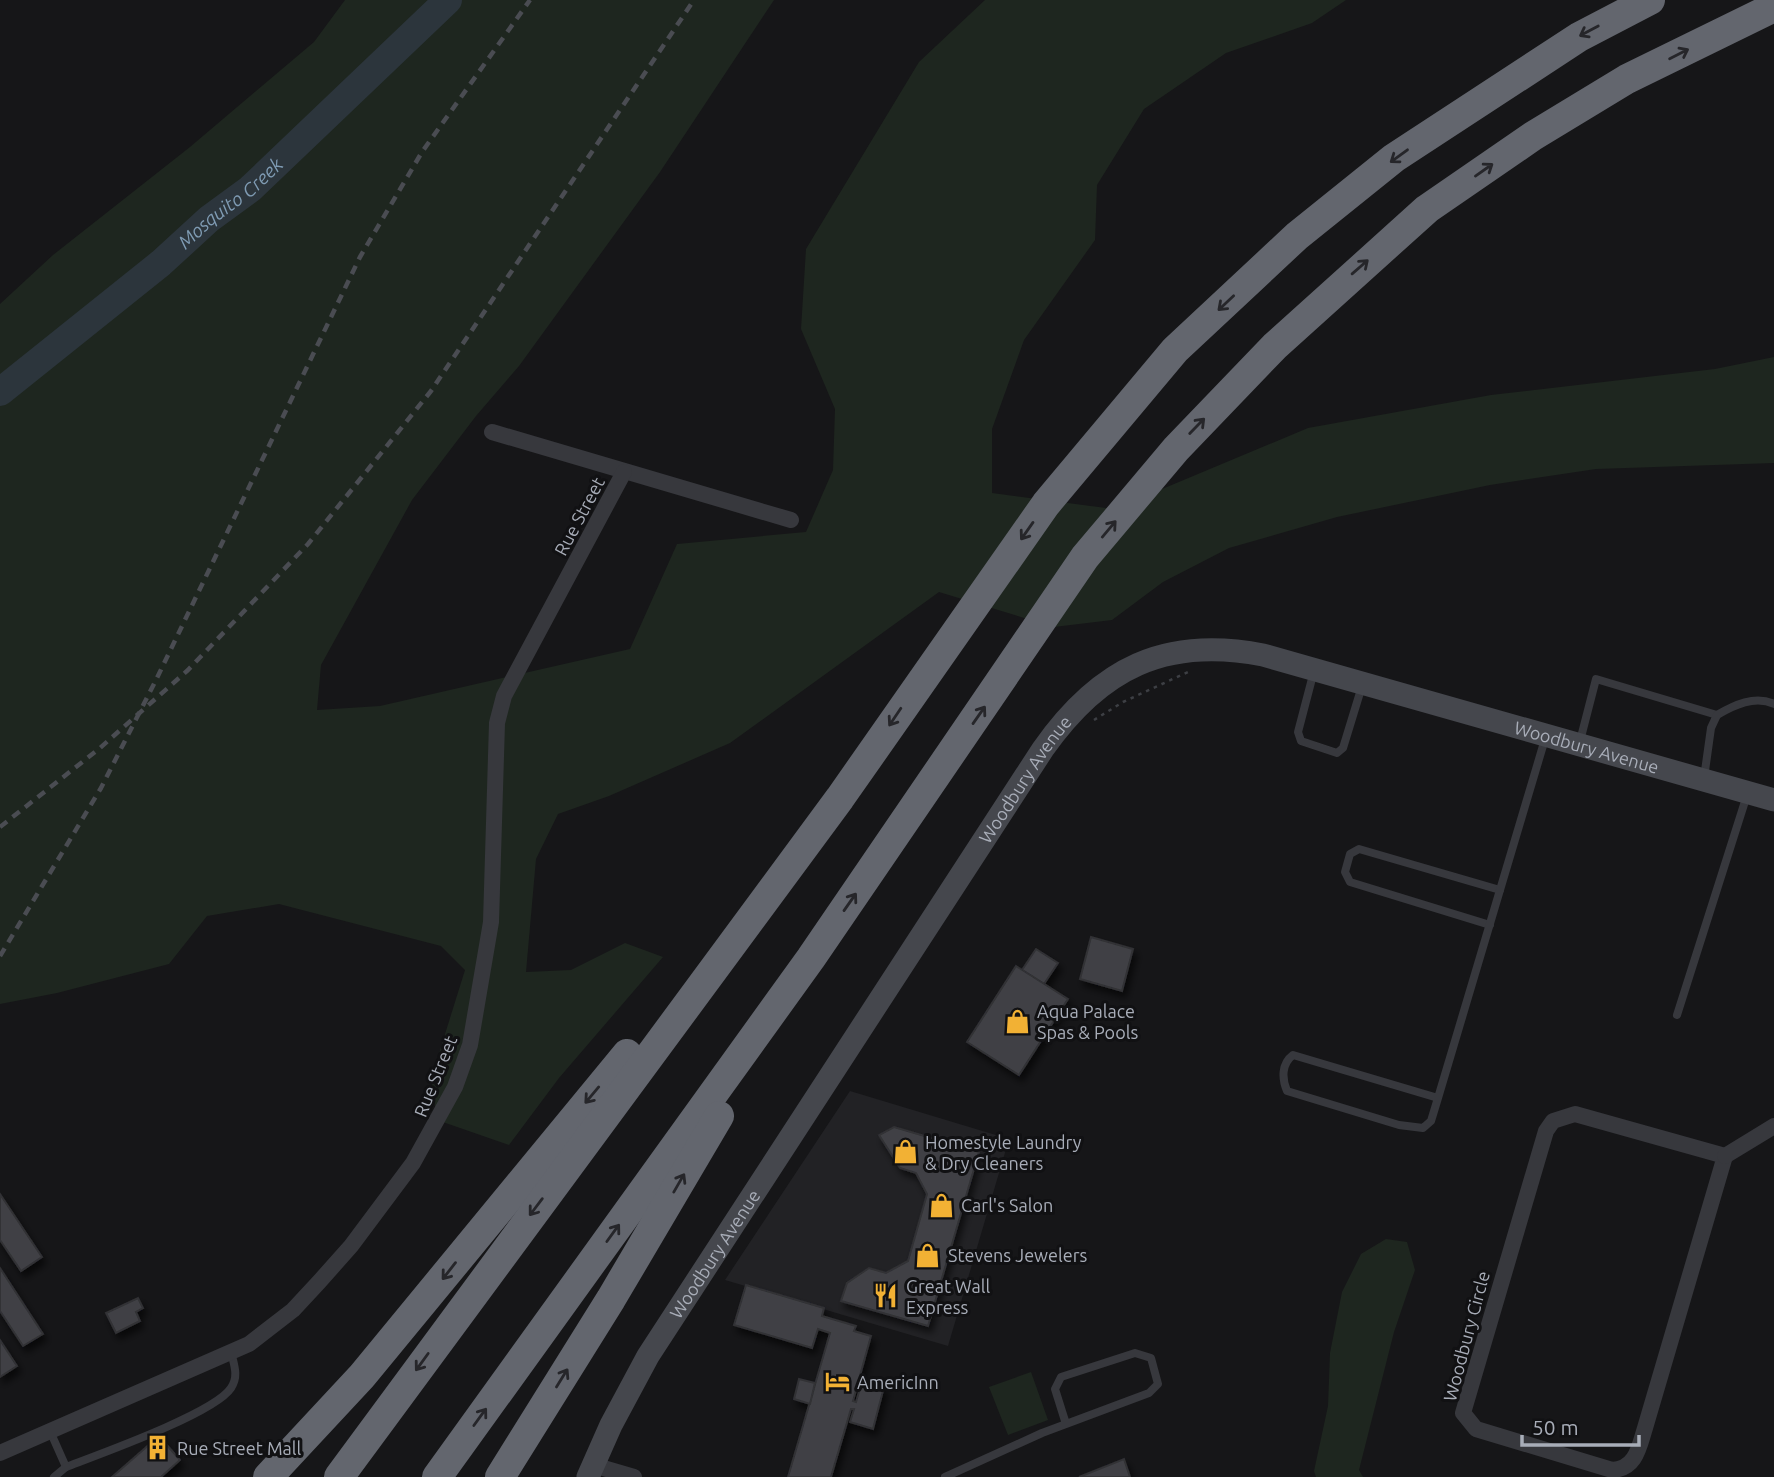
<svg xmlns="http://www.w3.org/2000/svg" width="1774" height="1477" viewBox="0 0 1774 1477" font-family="Ubuntu,sans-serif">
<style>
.built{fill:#222225}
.green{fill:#1e261f}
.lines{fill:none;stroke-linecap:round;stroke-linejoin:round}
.river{stroke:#2c353c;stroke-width:28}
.building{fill:#404145;stroke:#303034;stroke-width:2;filter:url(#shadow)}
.path{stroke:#3d3f44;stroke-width:2.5;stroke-dasharray:3.5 5;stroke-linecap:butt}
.service{stroke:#37383d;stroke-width:8}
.minor{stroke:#37383d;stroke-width:16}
.secondary{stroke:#45474d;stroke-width:23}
.motorway{stroke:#63666e;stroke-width:30}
.rail{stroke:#4a4c52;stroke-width:4.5;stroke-dasharray:9 7;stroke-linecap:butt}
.oneway{stroke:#26262a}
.labels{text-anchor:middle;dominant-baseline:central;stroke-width:6;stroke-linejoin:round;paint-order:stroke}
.street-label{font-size:18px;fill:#a8adb8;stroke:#111113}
.poi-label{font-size:18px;fill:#a8adb8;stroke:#111113;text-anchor:start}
.water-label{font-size:19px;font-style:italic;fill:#7f9bb3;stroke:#111113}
</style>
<defs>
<filter id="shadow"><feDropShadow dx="3.5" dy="6" stdDeviation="3.5" flood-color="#0009"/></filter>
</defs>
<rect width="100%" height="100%" fill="#161618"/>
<polygon class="built" points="850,1091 1009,1139 948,1346 725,1280"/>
<g class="green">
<polygon points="345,0 774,0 660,172 519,366 476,416 412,500 321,665 317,710 380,706 630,649 677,544 806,532 833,470 835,409 801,329 806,249 919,62 985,0 1346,0 1312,23 1226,53 1144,109 1097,185 1095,240 1024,340 992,429 992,493 1106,508 1155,492 1308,428 1491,395 1715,369 1774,357 1774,463 1596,469 1490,485 1337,517 1229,548 1163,582 1112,620 1054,627 939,592 730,743 609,796 558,814 536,859 526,972 571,970 625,943 663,957 559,1078 509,1145 437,1120 431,1079 465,970 441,946 279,904 207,916 169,964 57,993 0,1004 0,304 53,255 190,147 314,42"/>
<polygon points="1386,1239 1407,1242 1415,1270 1394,1332 1359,1470 1363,1477 1316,1477 1314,1471 1328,1406 1330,1353 1342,1292 1361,1254"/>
<polygon points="1031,1372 1048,1420 1008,1435 989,1387"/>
</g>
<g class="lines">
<path class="river" id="s1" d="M0,392l161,-129 48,-44 41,-30 198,-189"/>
</g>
<g class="building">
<polygon points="1091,937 1133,949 1122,991 1080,979"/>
<polygon points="1036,949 1058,963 1044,984 1022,970"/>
<polygon points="1016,966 1068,999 1019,1075 967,1042"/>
<polygon points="894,1127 979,1152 928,1326 841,1301 847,1283 869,1268 886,1273 908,1261 927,1194 916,1173 900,1168 879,1135"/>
<polygon points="0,1194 42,1257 21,1271 0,1240"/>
<polygon points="0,1268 43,1334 23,1346 0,1311"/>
<polygon points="746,1285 824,1308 822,1316 856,1326 854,1331 871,1336 853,1401 856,1402 862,1381 884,1387 873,1429 850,1422 854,1409 851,1409 831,1477 788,1477 830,1333 818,1329 812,1348 734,1325"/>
<polygon points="138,1298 143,1308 136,1312 140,1321 116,1333 106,1313"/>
<polygon points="0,1340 17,1366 0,1377"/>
<polygon points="799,1379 815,1383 810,1404 794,1399"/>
<polygon points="159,1436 180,1460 161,1477 112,1477"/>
<polygon points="1124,1459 1130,1477 1079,1477"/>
</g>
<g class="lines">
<polyline class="path" points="1094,720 1123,702 1188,672"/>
<g class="service">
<polyline points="1314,671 1298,732 1301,741 1337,753 1343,748 1362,686"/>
<polyline points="1580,741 1596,679 1717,715"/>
<path d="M1704,778l7,-50 6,-13c17,-10 38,-20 57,-11"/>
<polyline points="1490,925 1350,882 1345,872 1350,854 1359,849 1500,890"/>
<polyline points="1677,1015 1747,795"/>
<path d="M1438,1098l-145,-43c-12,9 -11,24 -6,36l112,34 24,3 8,-7 7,-23 107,-359"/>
<path d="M50,1431l16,36c34,-13 149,-54 165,-79 8,-12 3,-23 0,-36"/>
<polyline points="54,1477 66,1467"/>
<polyline points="945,1477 1042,1433 1149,1393 1158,1384 1151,1358 1135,1353 1061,1377 1055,1389 1066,1424"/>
</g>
<g class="minor">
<polyline points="492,432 791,520"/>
<path d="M1575,1114l150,42 -80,272c-6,19 -9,41 -33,42l-136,-41 -13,-16 83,-282 7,-10z"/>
<polyline points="1725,1156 1774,1126"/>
<polyline points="0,1453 249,1344 293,1310 319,1282 351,1246 413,1163 455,1087 470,1045 491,922 497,723 504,696 624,472"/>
<polyline points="593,1465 634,1477"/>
</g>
<path class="secondary" id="s2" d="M588,1477l23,-52 37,-69 395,-607c57,-81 122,-113 220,-94l511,145"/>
<g class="motorway">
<polyline points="268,1477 362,1376 627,1054"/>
<polyline points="339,1477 840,798 1046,504 1175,350 1297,236 1394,158 1579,37 1650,0"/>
<polyline points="437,1477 811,958 1085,557 1176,449 1275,346 1427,209 1533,136 1627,79 1774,7"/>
<polyline points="500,1477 611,1299 719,1116"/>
</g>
<g class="rail">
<polyline points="0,827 100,748 188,670 308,544 431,391 694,0"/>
<polyline points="0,956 101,788 156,680 360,257 422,152 530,0"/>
</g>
</g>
<defs><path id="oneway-shaft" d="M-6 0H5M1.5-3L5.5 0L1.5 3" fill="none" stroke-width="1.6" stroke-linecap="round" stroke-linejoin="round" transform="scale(1.75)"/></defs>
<g class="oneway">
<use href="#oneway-shaft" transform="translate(1589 31) rotate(152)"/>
<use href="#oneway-shaft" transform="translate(1679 54) rotate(-27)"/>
<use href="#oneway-shaft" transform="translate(1399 156) rotate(144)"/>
<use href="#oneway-shaft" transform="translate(1484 170) rotate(-35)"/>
<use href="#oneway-shaft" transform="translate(1360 267) rotate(-41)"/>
<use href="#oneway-shaft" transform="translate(1226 303) rotate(137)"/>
<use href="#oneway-shaft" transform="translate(1197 426) rotate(-46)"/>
<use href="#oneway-shaft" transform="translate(1109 529) rotate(-50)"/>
<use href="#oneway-shaft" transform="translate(1027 531) rotate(125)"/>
<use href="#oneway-shaft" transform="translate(979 715) rotate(-55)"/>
<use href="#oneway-shaft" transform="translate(895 717) rotate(124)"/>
<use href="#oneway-shaft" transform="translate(850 902) rotate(-55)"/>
<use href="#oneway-shaft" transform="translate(592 1095) rotate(130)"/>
<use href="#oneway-shaft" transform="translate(679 1183) rotate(-60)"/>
<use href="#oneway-shaft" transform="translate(536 1207) rotate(127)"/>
<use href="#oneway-shaft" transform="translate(613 1233) rotate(-54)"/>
<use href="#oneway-shaft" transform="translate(449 1271) rotate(128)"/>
<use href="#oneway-shaft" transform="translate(422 1362) rotate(126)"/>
<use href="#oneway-shaft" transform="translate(562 1378) rotate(-58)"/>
<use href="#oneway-shaft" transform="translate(480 1417) rotate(-54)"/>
</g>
<defs>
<symbol id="shop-bare" viewBox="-9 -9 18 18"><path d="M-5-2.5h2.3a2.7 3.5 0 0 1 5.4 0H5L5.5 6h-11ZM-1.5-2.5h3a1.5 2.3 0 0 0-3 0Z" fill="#f2b134" stroke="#111113" stroke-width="2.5" paint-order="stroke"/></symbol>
<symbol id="restaurant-bare" viewBox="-9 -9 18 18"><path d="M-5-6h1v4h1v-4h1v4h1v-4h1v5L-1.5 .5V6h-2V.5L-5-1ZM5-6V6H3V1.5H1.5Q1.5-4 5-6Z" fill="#f2b134" stroke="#111113" stroke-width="2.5" paint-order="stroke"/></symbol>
<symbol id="hotel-bare" viewBox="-9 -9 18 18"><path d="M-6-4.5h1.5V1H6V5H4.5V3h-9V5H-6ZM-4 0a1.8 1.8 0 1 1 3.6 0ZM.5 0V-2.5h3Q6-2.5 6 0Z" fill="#f2b134" stroke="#111113" stroke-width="2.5" paint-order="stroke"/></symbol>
<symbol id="building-bare" viewBox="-9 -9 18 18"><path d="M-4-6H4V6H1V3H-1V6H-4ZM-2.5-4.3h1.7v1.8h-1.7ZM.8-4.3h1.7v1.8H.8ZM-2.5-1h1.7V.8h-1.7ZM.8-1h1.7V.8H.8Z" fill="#f2b134" stroke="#111113" stroke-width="2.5" paint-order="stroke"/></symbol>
</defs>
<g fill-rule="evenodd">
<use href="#shop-bare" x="1000" y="1004" width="35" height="35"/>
<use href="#shop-bare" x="888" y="1134" width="35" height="35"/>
<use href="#shop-bare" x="924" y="1188" width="35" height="35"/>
<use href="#shop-bare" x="910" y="1238" width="35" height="35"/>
<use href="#restaurant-bare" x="868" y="1278" width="35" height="35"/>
<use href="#hotel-bare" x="820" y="1364" width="35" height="35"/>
<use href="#building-bare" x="140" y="1430" width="35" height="35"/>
</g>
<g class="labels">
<g class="street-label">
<text transform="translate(579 516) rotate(-62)">Rue Street</text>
<text stroke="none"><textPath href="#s2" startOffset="1452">Woodbury Avenue</textPath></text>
<text stroke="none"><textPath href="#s2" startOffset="824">Woodbury Avenue</textPath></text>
<text transform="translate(435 1076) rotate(-68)">Rue Street</text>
<text stroke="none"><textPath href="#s2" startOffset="257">Woodbury Avenue</textPath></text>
<text transform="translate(1466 1336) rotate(-75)">Woodbury Circle</text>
</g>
<g class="poi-label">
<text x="1037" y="1011">Aqua Palace<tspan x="1037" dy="21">Spas &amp; Pools</tspan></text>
<text x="925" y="1142">Homestyle Laundry<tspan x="925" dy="21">&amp; Dry Cleaners</tspan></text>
<text x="961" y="1205">Carl's Salon</text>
<text x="948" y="1255">Stevens Jewelers</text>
<text x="906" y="1286">Great Wall<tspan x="906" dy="21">Express</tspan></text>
<text x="857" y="1382">AmericInn</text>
<text x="177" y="1448">Rue Street Mall</text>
</g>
<g class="water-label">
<text stroke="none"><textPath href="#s1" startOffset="298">Mosquito Creek</textPath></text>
</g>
</g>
<path d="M1522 1435v10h117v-10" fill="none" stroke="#a8adb8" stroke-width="3.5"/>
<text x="1532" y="1435" font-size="21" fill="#a8adb8" stroke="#111113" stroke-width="5" paint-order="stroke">50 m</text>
</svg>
